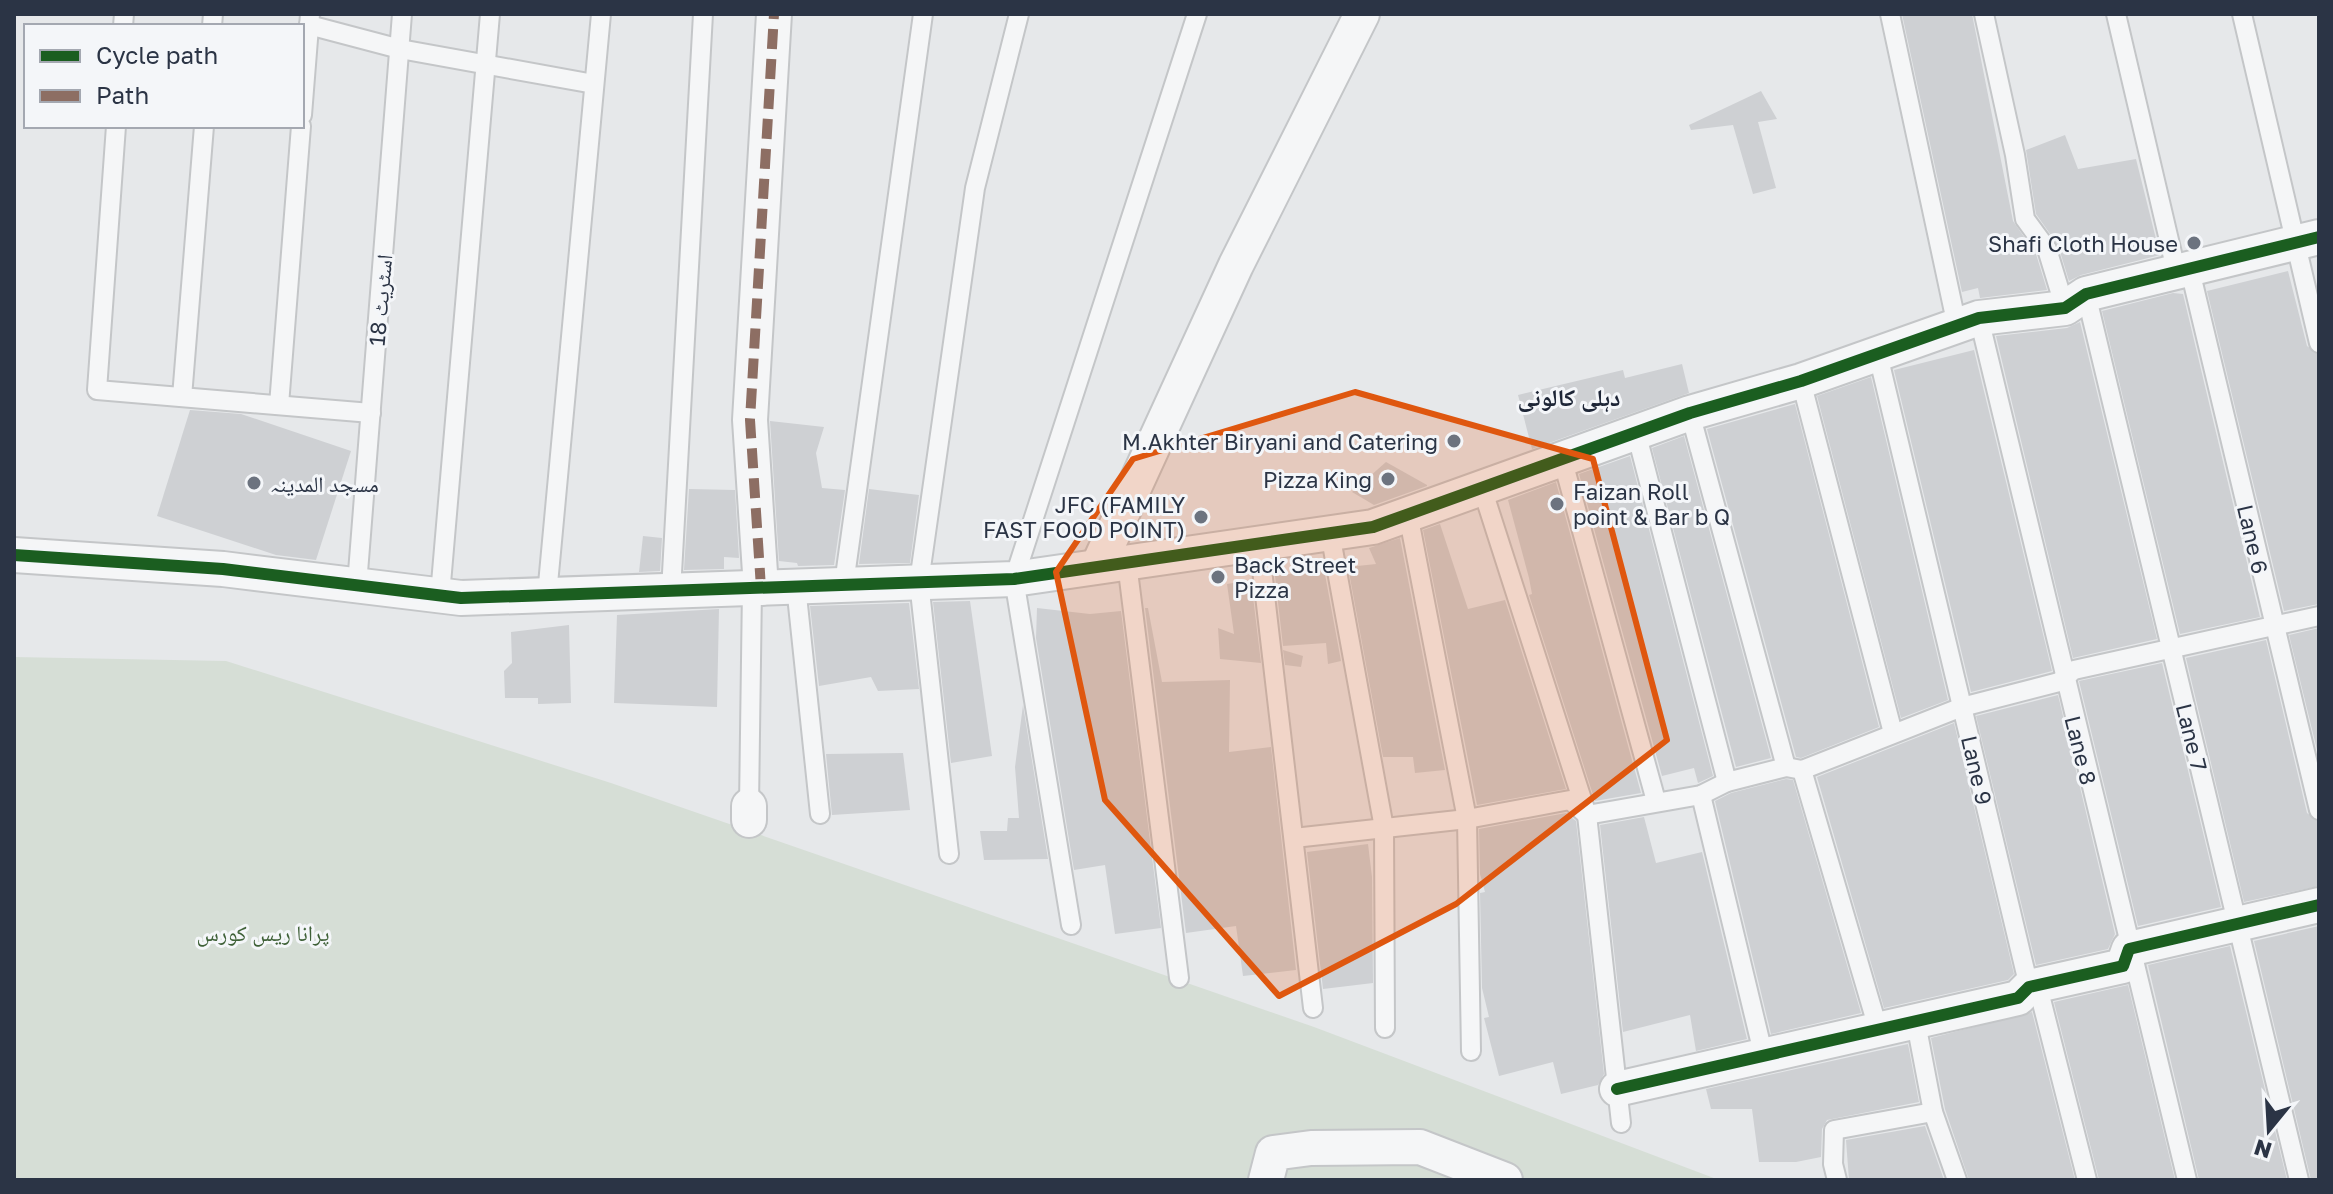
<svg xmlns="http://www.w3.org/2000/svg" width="2333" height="1194" viewBox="0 0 2333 1194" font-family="'Golos Text','Noto Naskh Arabic',sans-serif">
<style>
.green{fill:#d6ded6}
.building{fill:#ced0d3}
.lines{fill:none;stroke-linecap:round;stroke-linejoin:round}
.lane-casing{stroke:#c4c6c8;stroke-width:22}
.street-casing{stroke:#c4c6c8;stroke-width:38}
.lane{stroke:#f5f6f7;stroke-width:18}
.street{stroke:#f5f6f7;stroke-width:34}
.quiet{stroke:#8d6e63;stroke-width:10;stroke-dasharray:20 10;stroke-linecap:butt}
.cycleway-casing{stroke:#f4f6f9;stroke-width:17}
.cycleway{stroke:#1b5e20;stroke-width:12}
.marked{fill:#df570f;fill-opacity:0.2;stroke:#df570f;stroke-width:6;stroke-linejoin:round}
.poi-dot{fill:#6c737f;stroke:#f4f6f9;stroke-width:3}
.labels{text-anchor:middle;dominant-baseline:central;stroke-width:6;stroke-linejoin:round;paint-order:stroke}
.poi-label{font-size:22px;fill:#2b3445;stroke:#f4f6f9;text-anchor:end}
.street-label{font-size:22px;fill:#2b3445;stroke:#f4f6f9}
.park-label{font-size:22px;fill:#3f6138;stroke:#f4f6f9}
.neighbourhood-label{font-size:24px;font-weight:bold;fill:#1d2536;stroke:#f4f6f9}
</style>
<rect width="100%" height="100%" fill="#e6e8ea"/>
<polygon class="green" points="14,657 226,661 611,783 1314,1027 1719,1180 14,1180"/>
<g class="building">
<polygon points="1902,14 1972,14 2013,221 2036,254 2047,290 1980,298 1978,288 1962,292"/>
<polygon points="1761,91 1777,119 1758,122 1776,188 1753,194 1733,125 1691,130 1689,125"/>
<polygon points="2065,135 2078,169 2136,159 2160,255 2081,275 2069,281 2058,245 2036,214 2026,150"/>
<polygon points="2288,271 2307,346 2319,355 2319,604 2284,611 2207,291"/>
<polygon points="2173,293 2183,294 2260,617 2180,634 2102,311"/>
<polygon points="2080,322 2157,639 2073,658 1996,336 2067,328"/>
<polygon points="1974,350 2052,671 1971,692 1894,370"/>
<polygon points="1682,364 1689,393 1532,449 1518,395 1623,370 1625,378"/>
<polygon points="1871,377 1948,700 1901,718 1817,396"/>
<polygon points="1795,404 1879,727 1801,758 1796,757 1707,429"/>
<polygon points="190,410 241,414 351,451 316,560 276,555 157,516"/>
<polygon points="770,421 824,427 816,453 822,488 845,490 834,565 798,566 797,563 779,561"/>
<polygon points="1684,436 1771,758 1736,767 1652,448"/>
<polygon points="1630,456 1713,776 1698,783 1694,768 1662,776 1579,474"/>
<polygon points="1386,462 1427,485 1427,486 1374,505 1352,492"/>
<polygon points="1556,482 1641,793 1595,801 1529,595 1532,594 1529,578 1508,500"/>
<polygon points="689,489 735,490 739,558 724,557 724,569 684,570"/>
<polygon points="869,489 919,495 910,563 859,564"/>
<polygon points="1440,524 1468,609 1505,600 1566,789 1477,805 1423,530"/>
<polygon points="643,536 662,538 660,571 639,572"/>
<polygon points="1400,538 1445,770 1415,773 1413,757 1383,757 1348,567 1376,564 1369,548"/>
<polygon points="1324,569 1341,661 1328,664 1326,643 1283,646 1275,576"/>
<polygon points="1251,580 1261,663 1220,659 1218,628 1234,634 1227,584"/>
<polygon points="970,601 992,756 951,763 933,602"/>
<polygon points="909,603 919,689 878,691 871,677 819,686 810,606"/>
<polygon points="1037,608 1090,614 1121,611 1161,928 1115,934 1105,865 1074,870 1036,638"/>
<polygon points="1145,608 1148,608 1162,682 1230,680 1229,752 1271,747 1296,970 1243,976 1236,926 1186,933"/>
<polygon points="719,609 717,707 614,703 617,615"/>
<polygon points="569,625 571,703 538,704 538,698 505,698 504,671 512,663 511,632"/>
<polygon points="2319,628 2319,758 2289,635"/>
<polygon points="2266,640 2307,813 2319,822 2319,886 2244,902 2186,658"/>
<polygon points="1283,650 1303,656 1301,667 1285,665"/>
<polygon points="2162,663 2221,907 2138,926 2079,681"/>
<polygon points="2058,695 2115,934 2108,949 2036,965 1976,716"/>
<polygon points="1023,705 1048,859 984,860 980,831 1007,831 1008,818 1019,818 1015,767"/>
<polygon points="1954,723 2014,974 2008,980 1884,1008 1817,777"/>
<polygon points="903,753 910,810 832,815 826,754"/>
<polygon points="1786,779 1793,780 1861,1013 1771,1034 1715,801 1731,793"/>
<polygon points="1566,813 1576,821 1604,1074 1598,1085 1561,1094 1553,1062 1499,1076 1484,1018 1489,1017 1482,988 1480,893 1485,892 1480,874 1479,829"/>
<polygon points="1644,817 1656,863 1702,852 1747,1039 1696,1051 1690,1015 1623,1032 1600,825"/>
<polygon points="1368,844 1372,877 1373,983 1323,989 1307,852"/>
<polygon points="2319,926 2319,1180 2311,1180 2254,941"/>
<polygon points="2230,946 2287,1180 2199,1180 2148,965"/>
<polygon points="2128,985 2175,1180 2099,1180 2054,1002"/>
<polygon points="2032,1012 2075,1180 1969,1180 1945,1109 1931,1038"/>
<polygon points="1908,1044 1919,1102 1827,1120 1822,1129 1821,1157 1796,1162 1759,1162 1752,1109 1711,1109 1706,1089"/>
<polygon points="1925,1126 1944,1180 1849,1180 1846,1140"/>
</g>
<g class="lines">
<defs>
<g id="lane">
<polyline points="1890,14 1957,326"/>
<polyline points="1984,14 2015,155 2025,219 2047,249 2065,308"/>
<polyline points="2116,14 2176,270"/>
<polyline points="2242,14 2319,343"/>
<polyline points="309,25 400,49 594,84"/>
<polyline points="123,26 124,14"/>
<polyline points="212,26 213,14"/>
<polyline points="302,115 310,14"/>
<polyline points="116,126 97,390 371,413"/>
<polyline points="2189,266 2319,810"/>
<polyline points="2086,294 2299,1180"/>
<polyline points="1979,318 2187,1180"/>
<polyline points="1878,355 2029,987 2041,999 2087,1180"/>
<polyline points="1801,381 1893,733"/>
<polyline points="182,397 204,126"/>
<polyline points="279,405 301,126"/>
<polyline points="1690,413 1786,767"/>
<polyline points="1636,432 1727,782"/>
<polyline points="1562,458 1656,801"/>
<polyline points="1482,488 1587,815 1621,1123"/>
<polyline points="1408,514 1467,819 1471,1051"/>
<polyline points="1330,533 1384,828 1385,1028"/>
<polyline points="1259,544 1313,1008"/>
<polyline points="1127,563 1179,978"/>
<polyline points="844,584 923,14"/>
<polyline points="357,585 402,14"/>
<polyline points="796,586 820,814"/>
<polyline points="671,591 703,14"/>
<polyline points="440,595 490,14"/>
<polyline points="547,595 601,14"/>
<polyline points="1802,770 1879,1032"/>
<polyline points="1701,795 1764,1057"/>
<polyline points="749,806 752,588"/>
<polyline points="1294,838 1467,819 1570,800 1587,815 1701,795 1727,782 1786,767 1802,770 1962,707 2059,682 2074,670 2319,616"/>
<polyline points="949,854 919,582 975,188 1019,14"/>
<polyline points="1071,925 1014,579 1197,14"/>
<polyline points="1916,1023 1933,1112 1957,1180"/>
<polyline points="1837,1180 1833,1164 1834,1130 1933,1112"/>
</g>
<g id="street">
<polyline points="14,555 223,569 461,598 1014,579 1373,527 1690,413 1801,381 1979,318 2065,308 2086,294 2319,237"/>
<polyline points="1098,566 1236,265 1362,14"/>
<polyline points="761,588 750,420 774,14"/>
<polyline points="749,806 749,820"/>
<polyline points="1617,1089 2018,998 2029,987 2123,966 2129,949 2319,905"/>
<polyline points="1266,1180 1273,1153 1311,1148 1420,1147 1505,1180"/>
</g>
</defs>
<use href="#lane" class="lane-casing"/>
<use href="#street" class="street-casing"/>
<use href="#lane" class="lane"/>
<use href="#street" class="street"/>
<polyline class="quiet" points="761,588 750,420 774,14"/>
<defs>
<g id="cycleway">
<polyline points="14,555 223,569 461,598 1014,579 1373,527 1690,413 1801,381 1979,318 2065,308 2086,294 2319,237"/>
<polyline points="1617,1089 2018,998 2029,987 2123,966 2129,949 2319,905"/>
</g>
</defs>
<use href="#cycleway" class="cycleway-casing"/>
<use href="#cycleway" class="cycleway"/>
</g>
<path class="marked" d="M1355,392l238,67 74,281 -211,164 -177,92 -174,-196 -49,-228 77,-113z"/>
<g class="poi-dot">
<circle cx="2194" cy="243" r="8"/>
<circle cx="1454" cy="441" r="8"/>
<circle cx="1388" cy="479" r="8"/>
<circle cx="254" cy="483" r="8"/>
<circle cx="1557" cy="504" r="8"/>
<circle cx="1201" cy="517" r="8"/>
<circle cx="1218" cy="577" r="8"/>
</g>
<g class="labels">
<g class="poi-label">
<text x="2178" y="243">Shafi Cloth House</text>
<text x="1438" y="441">M.Akhter Biryani and Catering</text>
<text x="1372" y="479">Pizza King</text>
<text x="270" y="483" text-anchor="start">مسجد المدینہ</text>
<text x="1573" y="491" text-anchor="start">Faizan Roll<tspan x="1573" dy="25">point &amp; Bar b Q</tspan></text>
<text x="1185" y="504">JFC (FAMILY<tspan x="1185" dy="25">FAST FOOD POINT)</tspan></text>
<text x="1234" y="564" text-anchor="start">Back Street<tspan x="1234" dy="25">Pizza</tspan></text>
</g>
<g class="street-label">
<text transform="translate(380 300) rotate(-85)">اسٹریٹ 18</text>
<text transform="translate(2253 539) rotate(77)">Lane 6</text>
<text transform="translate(2192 737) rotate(76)">Lane 7</text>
<text transform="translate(2081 750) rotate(76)">Lane 8</text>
<text transform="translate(1977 770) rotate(77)">Lane 9</text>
</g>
<g class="park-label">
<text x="263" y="932">پرانا ریس کورس</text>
</g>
<g class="neighbourhood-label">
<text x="1569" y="396">دہلی کالونی</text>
</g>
</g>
<rect width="2333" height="1194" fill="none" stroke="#2b3445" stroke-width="32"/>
<rect x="24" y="24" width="280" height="104" fill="#f4f6f9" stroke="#a4a8b1" stroke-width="2"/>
<rect x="40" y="50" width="40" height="12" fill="#1b5e20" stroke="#a4a8b1" stroke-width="2"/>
<text x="96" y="64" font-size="24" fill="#2b3445">Cycle path</text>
<rect x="40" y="90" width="40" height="12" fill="#8d6e63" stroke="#a4a8b1" stroke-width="2"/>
<text x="96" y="104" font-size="24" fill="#2b3445">Path</text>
<g transform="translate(2269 1130) rotate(198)" stroke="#f4f6f9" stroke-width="6" paint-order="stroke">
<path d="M0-6L14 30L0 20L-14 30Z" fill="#2b3445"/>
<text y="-12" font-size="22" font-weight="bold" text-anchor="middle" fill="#2b3445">N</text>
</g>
</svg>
